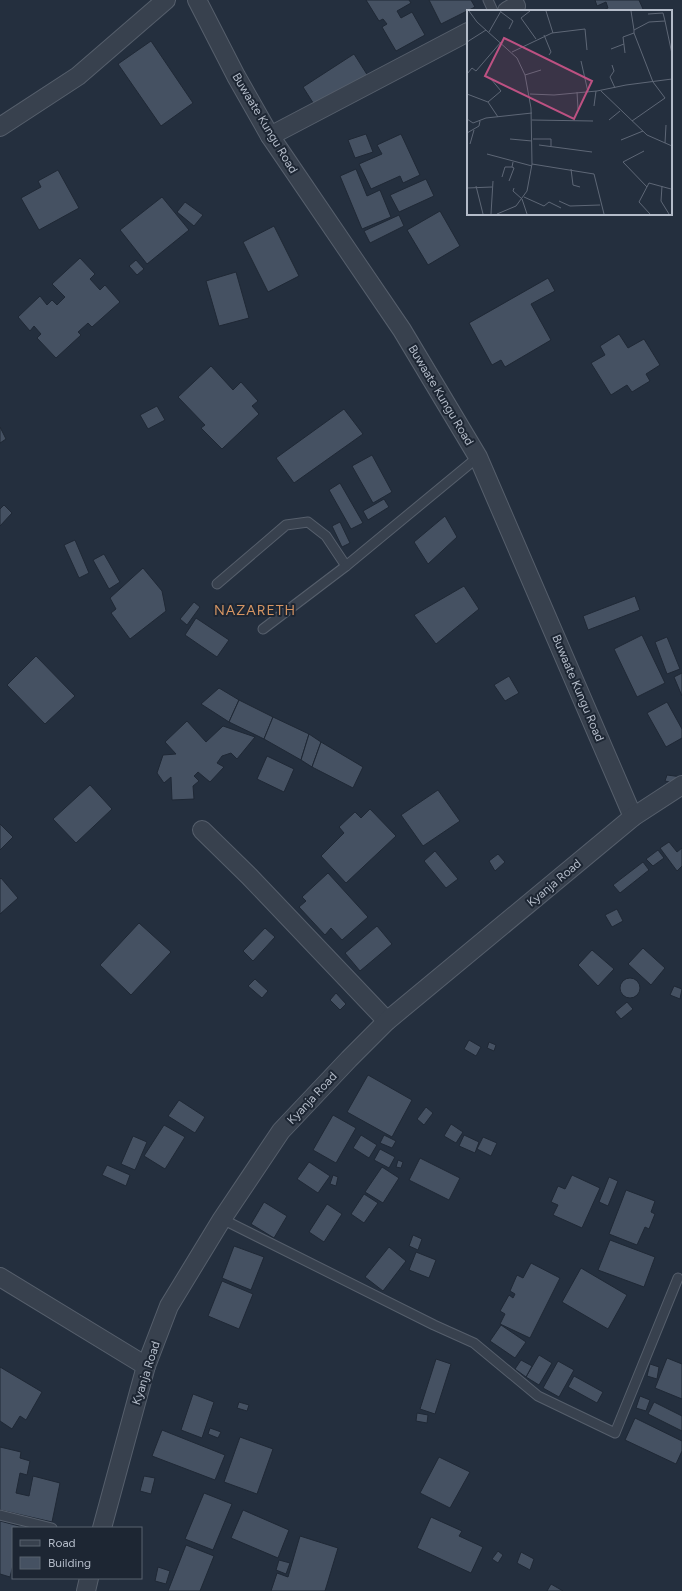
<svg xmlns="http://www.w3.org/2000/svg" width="682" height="1591" viewBox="0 0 682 1591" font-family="Figtree,sans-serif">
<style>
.building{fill:#455162;stroke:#1f2835}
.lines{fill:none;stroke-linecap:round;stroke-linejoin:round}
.lane-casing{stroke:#565f6c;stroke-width:11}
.street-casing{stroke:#565f6c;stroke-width:20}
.lane{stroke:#38414e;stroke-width:9}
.street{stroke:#38414e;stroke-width:18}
.labels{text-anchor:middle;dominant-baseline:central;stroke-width:4;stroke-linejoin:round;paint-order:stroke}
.street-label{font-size:12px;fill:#b4bcc9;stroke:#1d2633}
.quarter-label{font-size:14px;letter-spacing:1px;fill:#d59563;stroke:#1d2633}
.inset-road{fill:none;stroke:#5e6776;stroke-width:1}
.view{fill:#bd5182;fill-opacity:0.15;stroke:#bd5182;stroke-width:2}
.inset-edge{fill:none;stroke:#b4bcc9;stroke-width:2}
</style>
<rect width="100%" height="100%" fill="#242f3e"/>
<g class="building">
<polygon points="366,0 409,0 411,3 397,11 401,18 412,12 425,35 396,51 382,27 387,24 383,19 379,21"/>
<polygon points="429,0 471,0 475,7 441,24"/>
<polygon points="595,0 639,0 643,9 640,11 601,11 608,8 606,2 597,6"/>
<polygon points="151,41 193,103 161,126 118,64"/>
<polygon points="354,54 368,76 317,109 303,87"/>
<polygon points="366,134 373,152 355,158 348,140"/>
<polygon points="401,134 420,175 403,183 400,176 371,189 359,164 382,154 377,145"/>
<polygon points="356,169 367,196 380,190 391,217 362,229 340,176"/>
<polygon points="58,170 79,208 39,230 21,198 41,187 38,181"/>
<polygon points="426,179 434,196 399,212 390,195"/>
<polygon points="162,197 189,230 147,264 120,230"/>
<polygon points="185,202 203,215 194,226 177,212"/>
<polygon points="440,211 460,246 428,265 407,230"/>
<polygon points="399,215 404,226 370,243 364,231"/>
<polygon points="274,226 299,276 268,292 243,242"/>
<polygon points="80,258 95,274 90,279 100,290 105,285 120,302 92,327 88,323 78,332 81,335 56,358 37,338 41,334 34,326 30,331 18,317 40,296 47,305 52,300 57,305 65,297 52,284"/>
<polygon points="136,260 144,269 137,275 129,266"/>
<polygon points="236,272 249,318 219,326 206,281"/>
<polygon points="548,278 555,291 531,304 551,340 505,367 501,360 492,365 469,323"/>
<polygon points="619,334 628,348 644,339 660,365 646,374 650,381 632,392 627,385 611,395 591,363 605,355 600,346"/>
<polygon points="211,366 233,390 241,382 258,401 252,406 259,414 222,449 201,428 205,425 178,397"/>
<polygon points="157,406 165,420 148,429 140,415"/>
<polygon points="344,409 363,434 294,483 276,458"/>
<polygon points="0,427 6,439 0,443"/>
<polygon points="372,455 392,492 373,503 352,466"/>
<polygon points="340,483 363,523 351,529 329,490"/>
<polygon points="384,499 389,507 368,520 363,511"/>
<polygon points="4,505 12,513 0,526 0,509"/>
<polygon points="445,516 457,537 428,564 414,542"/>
<polygon points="340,522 350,543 342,547 332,526"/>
<polygon points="75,540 89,573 79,578 64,545"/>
<polygon points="104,554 120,582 109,589 93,560"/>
<polygon points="143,568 162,591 166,611 130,639 111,613 116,609 110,598"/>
<polygon points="464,586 479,609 436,644 414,615"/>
<polygon points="635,596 640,610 588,630 583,616"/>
<polygon points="194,602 200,607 187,625 180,619"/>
<polygon points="196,618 229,640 217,657 185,635"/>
<polygon points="642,635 665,683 637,697 614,649"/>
<polygon points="667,637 680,669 667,674 655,642"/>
<polygon points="36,656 75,696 45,724 7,685"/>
<polygon points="682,673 682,696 674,677"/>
<polygon points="509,676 519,693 505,701 494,685"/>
<polygon points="219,688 239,700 229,722 201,704"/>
<polygon points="239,700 273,717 264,739 229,722"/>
<polygon points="667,702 682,729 682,738 666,747 647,713"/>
<polygon points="273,717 309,734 301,760 264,739"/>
<polygon points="187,721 206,742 223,726 255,737 237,759 231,753 222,756 217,763 224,767 210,782 198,772 194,776 199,781 193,786 194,799 172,800 171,777 164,783 157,773 163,755 176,754 165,742"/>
<polygon points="309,734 321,742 312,767 301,760"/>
<polygon points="321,742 363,767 353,788 312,767"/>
<polygon points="267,756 294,769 284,792 257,779"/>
<polygon points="667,775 682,777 678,784 665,781"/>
<polygon points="90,785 112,809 76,843 53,819"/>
<polygon points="438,790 460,821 423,846 401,815"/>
<polygon points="370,809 396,836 346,883 321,856 344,833 339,827 355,812 361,818"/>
<polygon points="0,824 13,837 0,850"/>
<polygon points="669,842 677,852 682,848 682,866 677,871 660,848"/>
<polygon points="658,850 664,858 653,866 646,859"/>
<polygon points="435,851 458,879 446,888 424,861"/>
<polygon points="498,854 505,862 495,871 489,861"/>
<polygon points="643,862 649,870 620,893 613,885"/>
<polygon points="328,873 368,917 342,940 331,928 325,935 299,907 306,901 302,897"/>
<polygon points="1,878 18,898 0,914 0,879"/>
<polygon points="617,909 623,921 612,927 605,915"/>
<polygon points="139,923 171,952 131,995 100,965"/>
<polygon points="377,926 392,944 360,971 345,953"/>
<polygon points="265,928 275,937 253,961 243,951"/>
<polygon points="643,948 665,968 651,985 628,964"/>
<polygon points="592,950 614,969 598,986 578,965"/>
<circle cx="630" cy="988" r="10"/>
<polygon points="255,979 268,991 262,998 248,986"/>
<polygon points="674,986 682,989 680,999 670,995"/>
<polygon points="336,993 346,1004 340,1010 330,1000"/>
<polygon points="627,1002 633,1009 621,1019 615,1012"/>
<polygon points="469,1040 481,1047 476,1056 464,1049"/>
<polygon points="489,1042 496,1045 494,1051 487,1048"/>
<polygon points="368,1075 412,1100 392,1137 347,1112"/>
<polygon points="179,1100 205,1117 195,1133 168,1116"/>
<polygon points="426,1107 433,1113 424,1125 417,1119"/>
<polygon points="333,1115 356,1128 336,1163 313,1150"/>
<polygon points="451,1124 463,1132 456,1143 444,1136"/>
<polygon points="164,1125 185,1137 165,1169 144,1156"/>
<polygon points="361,1135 377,1145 369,1158 353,1148"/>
<polygon points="384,1135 396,1141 392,1148 380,1143"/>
<polygon points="464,1135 479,1142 475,1153 459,1146"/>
<polygon points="133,1136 147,1142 135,1170 121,1164"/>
<polygon points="483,1137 497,1143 491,1156 477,1149"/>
<polygon points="380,1149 395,1157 389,1168 374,1160"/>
<polygon points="420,1158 460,1178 449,1200 409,1180"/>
<polygon points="398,1160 403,1162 401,1168 396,1167"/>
<polygon points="309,1162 330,1176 318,1193 297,1179"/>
<polygon points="107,1165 130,1175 126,1186 102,1175"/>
<polygon points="382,1167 399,1178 383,1203 365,1192"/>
<polygon points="333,1175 338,1177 336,1186 330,1184"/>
<polygon points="572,1175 600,1188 582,1228 553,1215 558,1205 551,1202 558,1186 565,1189"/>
<polygon points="609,1177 618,1181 608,1206 599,1202"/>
<polygon points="626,1190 655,1201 651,1212 655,1214 649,1229 645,1227 637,1245 609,1234"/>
<polygon points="364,1194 378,1203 364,1223 351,1214"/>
<polygon points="264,1202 287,1216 274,1238 251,1224"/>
<polygon points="327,1204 342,1214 324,1242 309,1232"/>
<polygon points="413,1235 422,1239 418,1250 409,1246"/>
<polygon points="610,1240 655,1257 644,1287 598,1270"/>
<polygon points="234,1246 264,1257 251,1290 222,1278"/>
<polygon points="389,1247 406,1261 383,1291 365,1277"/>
<polygon points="416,1252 436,1260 429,1278 409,1270"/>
<polygon points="531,1263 560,1278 530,1338 500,1324 505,1314 500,1311 509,1295 513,1298 515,1294 510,1291 517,1275 523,1278"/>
<polygon points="581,1268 627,1295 608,1329 562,1302"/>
<polygon points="222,1281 253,1294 239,1329 208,1316"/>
<polygon points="501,1325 526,1342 515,1358 490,1341"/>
<polygon points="539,1355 552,1363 539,1385 526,1377"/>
<polygon points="667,1358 682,1364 682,1399 655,1388"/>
<polygon points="436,1359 451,1364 435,1414 420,1409"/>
<polygon points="521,1360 532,1366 526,1377 515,1369"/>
<polygon points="558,1361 574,1370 559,1397 543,1388"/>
<polygon points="650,1364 659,1367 657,1379 647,1376"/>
<polygon points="0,1367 42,1392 26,1420 20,1416 12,1429 0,1421"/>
<polygon points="574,1376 603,1392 597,1403 568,1387"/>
<polygon points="193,1394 214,1402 202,1438 181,1430"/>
<polygon points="640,1396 650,1400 646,1411 636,1408"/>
<polygon points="239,1402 249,1405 247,1411 237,1408"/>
<polygon points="654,1402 682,1416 682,1431 648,1414"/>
<polygon points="417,1413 428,1415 427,1423 416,1421"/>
<polygon points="635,1418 682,1441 682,1451 676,1464 625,1440"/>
<polygon points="210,1428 221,1432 218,1438 208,1434"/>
<polygon points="162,1430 225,1455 215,1480 152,1456"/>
<polygon points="240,1437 273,1449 257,1494 224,1482"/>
<polygon points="0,1447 21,1452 20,1458 30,1461 27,1475 20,1473 16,1493 29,1496 33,1476 60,1483 52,1522 0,1510"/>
<polygon points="439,1457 470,1472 450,1508 420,1493"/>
<polygon points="144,1476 155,1478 151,1494 140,1491"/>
<polygon points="204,1493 232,1504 213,1550 185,1539"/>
<polygon points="243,1510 289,1530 278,1558 231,1538"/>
<polygon points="431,1517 462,1531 459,1536 483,1547 471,1573 417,1548"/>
<polygon points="0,1521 19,1526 19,1528 13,1528 13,1565 10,1577 0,1574"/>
<polygon points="300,1536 338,1548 325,1591 271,1591 277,1573 288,1577"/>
<polygon points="186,1545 214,1556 200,1591 168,1591"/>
<polygon points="498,1551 503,1555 498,1563 492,1559"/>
<polygon points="521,1552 534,1559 530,1570 517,1563"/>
<polygon points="279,1560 290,1563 286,1574 276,1570"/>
<polygon points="158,1567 170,1571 166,1584 155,1581"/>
<polygon points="551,1584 563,1591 547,1591"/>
</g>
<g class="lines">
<defs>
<g id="lane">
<polyline points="488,0 493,11"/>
<polyline points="217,584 286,525 308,522 326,536 346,566"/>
<polyline points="263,629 346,566 478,457"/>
<polyline points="222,1219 434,1325 474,1343 538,1396 615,1433 678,1278"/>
<polyline points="0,1515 52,1528"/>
</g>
<g id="street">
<polyline points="197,0 236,76 270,136 402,330 478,457 633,817"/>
<polyline points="507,11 516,6"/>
<polyline points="0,127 78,76 166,0"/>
<polyline points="270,136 468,32"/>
<polyline points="202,830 249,876 387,1021"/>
<polyline points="0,1277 146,1366"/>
<polyline points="102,1528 146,1366 169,1306 222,1219 281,1131 349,1059 387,1021 633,817 682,785"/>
<polyline points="86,1591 89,1578"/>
</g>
</defs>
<use href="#lane" class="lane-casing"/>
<use href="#street" class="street-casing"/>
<use href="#lane" class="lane"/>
<use href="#street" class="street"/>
</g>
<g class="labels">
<g class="street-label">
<text transform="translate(265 123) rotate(59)">Buwaate Kungu Road</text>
<text transform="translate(441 395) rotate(59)">Buwaate Kungu Road</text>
<text transform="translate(578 688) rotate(67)">Buwaate Kungu Road</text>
<text transform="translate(554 883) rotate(-40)">Kyanja Road</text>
<text transform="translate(312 1098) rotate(-47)">Kyanja Road</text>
<text transform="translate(146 1373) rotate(-72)">Kyanja Road</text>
</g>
<g class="quarter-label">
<text x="255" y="610">NAZARETH</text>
</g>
</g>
<g transform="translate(467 10)">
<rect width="205" height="205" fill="#242f3e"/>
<path class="inset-road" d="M2,1l8,11 40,36 8,17 6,33 1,56 -5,27 -11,15 -19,8M63,1l-9,7 15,21M79,1l7,22M164,1l3,19M34,2l12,9 -4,8M181,4l15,-1 2,8M22,22l12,-21M77,25l7,17 -2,3M0,32l19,-12M144,39l13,-5M45,42l40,-19 33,-4 2,21M158,43l-2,-16 11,-4v-3l15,-8 16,-1 7,33M114,51l7,31M145,55l2,6 -4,6 5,11M0,64l5,-6 4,3 25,-29M58,65l16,-5M134,81l46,44 25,11M110,82l1,17M0,84l21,8 10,15M63,84l24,1 43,-4 29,-6 46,-6M21,92l13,-11 -10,-12M127,96l2,-15M0,109l6,4 13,-5 46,-5M65,110l61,1M142,110l11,-9M165,111l33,-23 -12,-16 -19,-49M0,123l12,-7 1,-5M43,129l22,2M66,129h18v7M154,130l22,-9M198,133l1,-18M3,134l4,-14M72,135l53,7M177,141l-21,11 24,25M20,144l45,12M65,154l62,10 10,40M104,159l2,16 7,2M35,167l3,-10h7M42,171l5,-13 -2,-1 1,-5M9,176l7,28M195,176l-1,15 8,13M0,178l25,-1M47,178l-1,3 9,8 5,15M57,187l20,9 5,-4 12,6M92,191l11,5 30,-1M24,204l2,-33M183,204l-11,-12 10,-19 22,6"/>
<path class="view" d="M37,28l88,43 -18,38 -89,-43z"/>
<rect width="205" height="205" class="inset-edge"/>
</g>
<rect x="12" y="1527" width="130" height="52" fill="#1d2633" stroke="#59626f"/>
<rect x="20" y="1540" width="20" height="6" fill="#38414e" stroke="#59626f"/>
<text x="48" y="1547" font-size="12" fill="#b4bcc9">Road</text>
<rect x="20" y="1557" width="20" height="12" fill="#455162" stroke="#59626f"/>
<text x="48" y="1567" font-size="12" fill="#b4bcc9">Building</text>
</svg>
